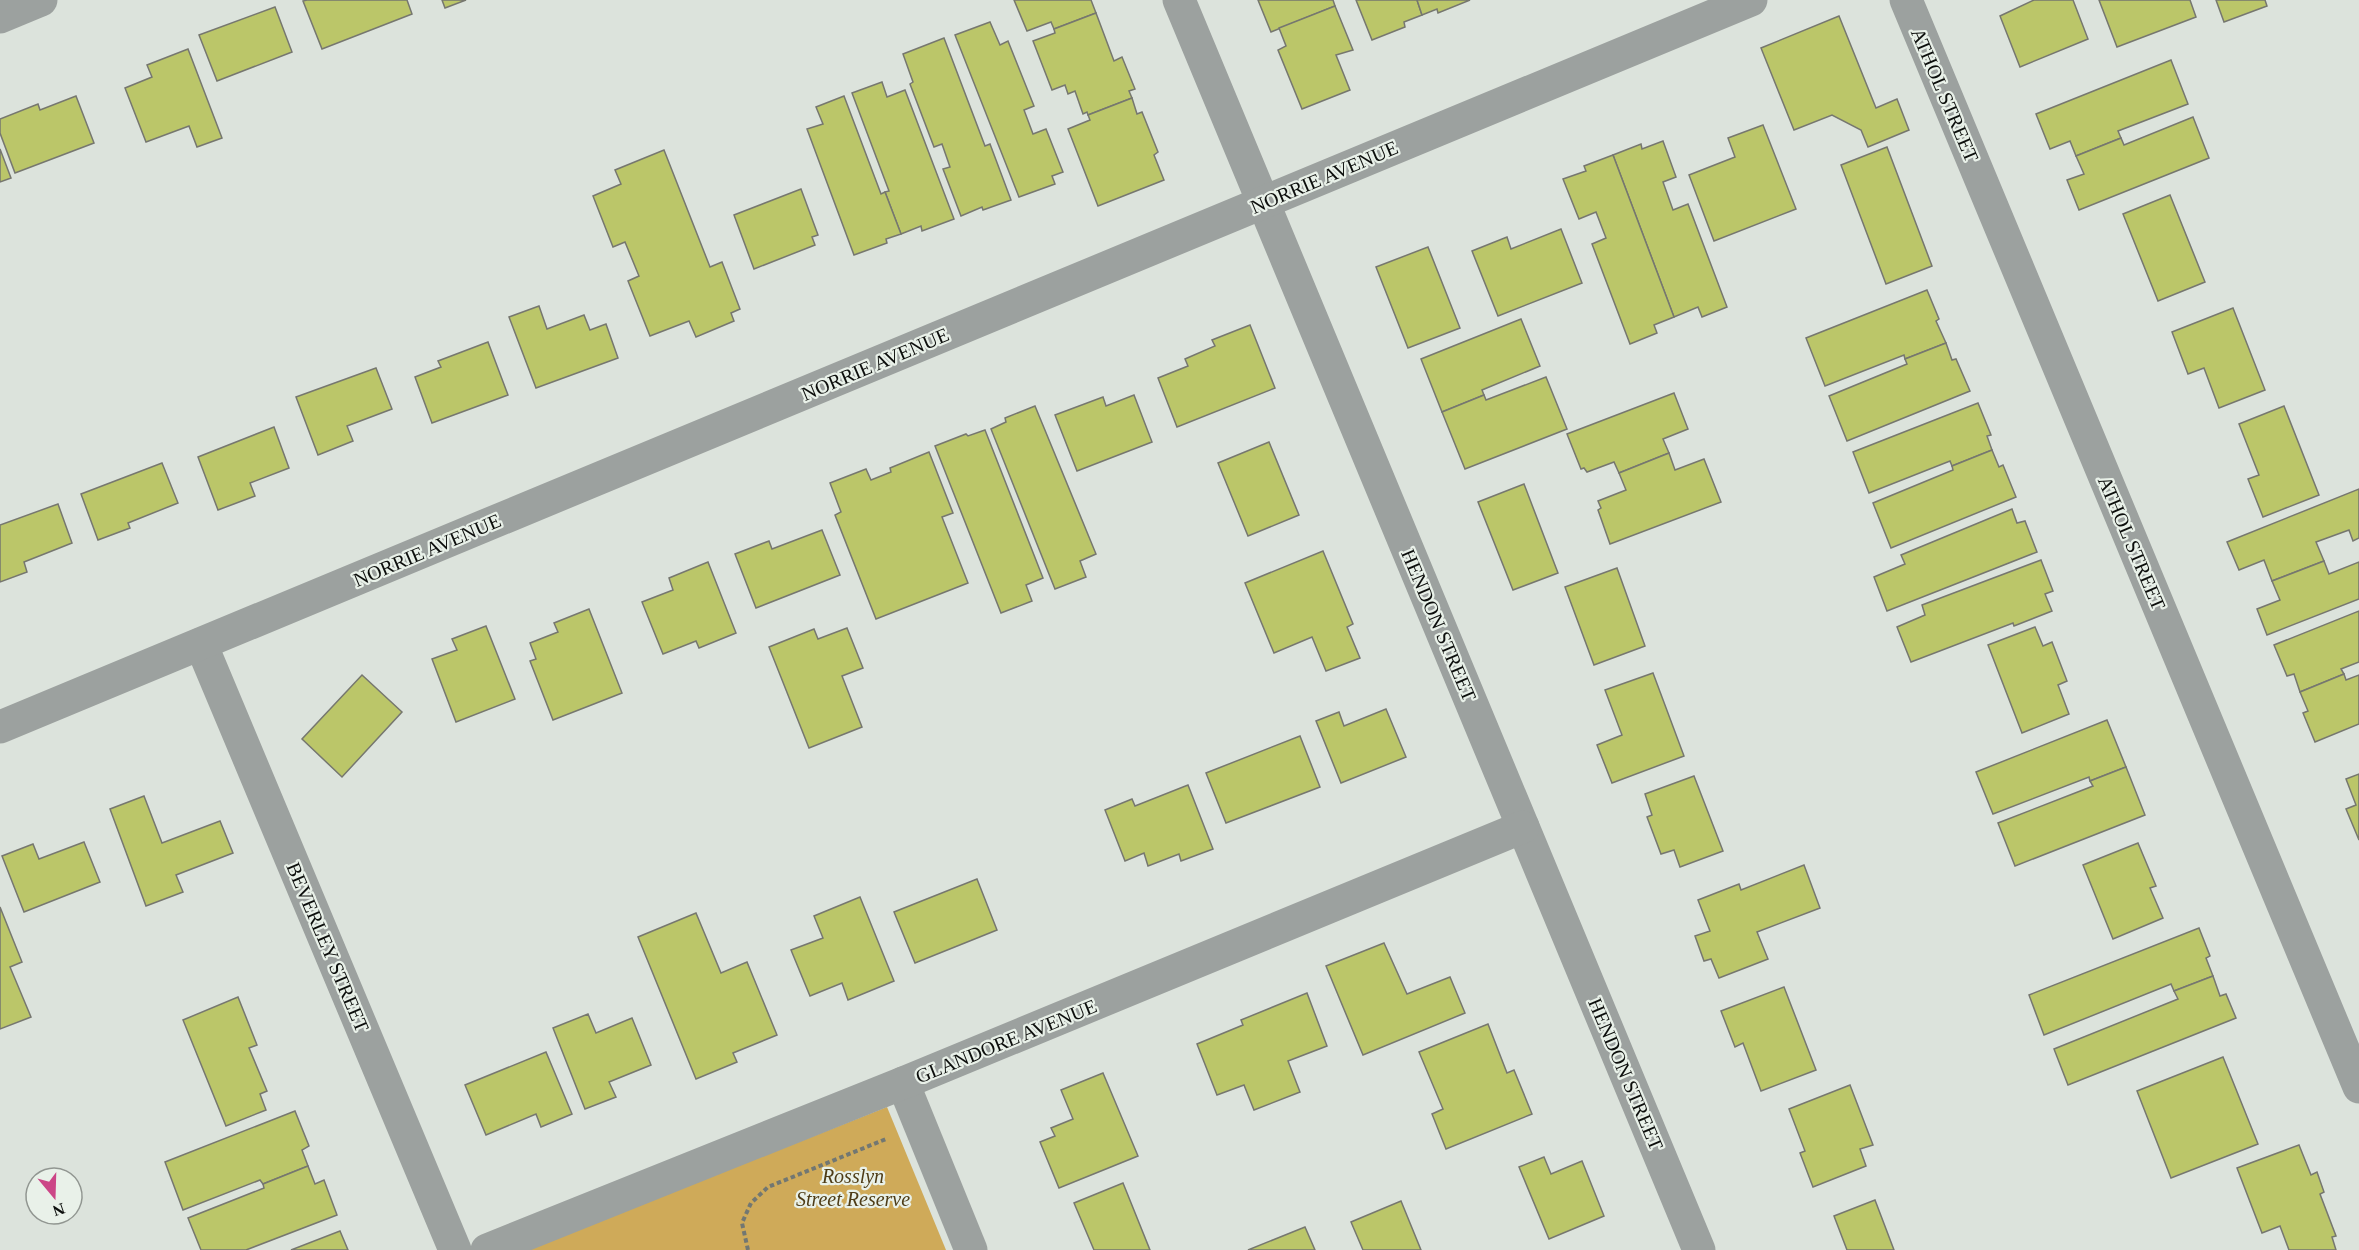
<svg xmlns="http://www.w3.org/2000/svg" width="2359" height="1250" viewBox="0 0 2359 1250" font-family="'Times New Roman',serif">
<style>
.green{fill:#cfaa59}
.building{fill:#bbc669;stroke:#76776f;stroke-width:1.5}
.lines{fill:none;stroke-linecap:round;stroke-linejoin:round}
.path{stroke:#727772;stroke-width:4;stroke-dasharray:4.5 3;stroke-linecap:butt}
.minor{stroke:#9ca19f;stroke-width:33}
.labels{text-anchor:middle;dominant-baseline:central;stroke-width:4.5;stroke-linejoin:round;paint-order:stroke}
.street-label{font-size:20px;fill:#0c0e0c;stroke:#e9f1e9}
.park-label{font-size:20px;font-style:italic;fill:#4e3c16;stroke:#e9f1e9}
</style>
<rect width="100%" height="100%" fill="#dce3dc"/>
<polygon class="green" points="887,1107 946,1250 525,1250"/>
<g class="building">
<polygon points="307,0 407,0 412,14 322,49 303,1"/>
<polygon points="442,0 466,0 445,8"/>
<polygon points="1014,0 1091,0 1096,13 1054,29 1051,22 1027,31"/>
<polygon points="1258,0 1333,0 1335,6 1271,32"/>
<polygon points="1356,0 1417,0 1422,15 1404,22 1405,27 1372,40"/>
<polygon points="1417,0 1470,0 1438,13 1437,9 1422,15"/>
<polygon points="2034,0 2073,0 2088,39 2020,67 2000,16"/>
<polygon points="2099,0 2190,0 2196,17 2117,47"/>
<polygon points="2216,0 2265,0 2267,6 2224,22"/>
<polygon points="1335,6 1353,50 1336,55 1350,90 1302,109 1278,50 1286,46 1279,28"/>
<polygon points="275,7 292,52 217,81 199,35"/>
<polygon points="1096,13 1114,61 1122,57 1135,89 1129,91 1132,98 1088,115 1087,112 1083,114 1075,91 1068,94 1065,85 1052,90 1033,41 1055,33 1054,29"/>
<polygon points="1839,16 1876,108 1897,99 1909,130 1868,147 1861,130 1832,115 1794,130 1761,48"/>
<polygon points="990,22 1000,45 1008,41 1034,106 1024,110 1033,134 1046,129 1063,172 1052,176 1055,184 1019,197 955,35"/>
<polygon points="944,38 985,146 990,144 1011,200 983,210 982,207 961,216 943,169 950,167 942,144 934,147 910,84 913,82 903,54"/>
<polygon points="188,49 222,138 197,147 189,126 146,142 125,88 152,77 147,65"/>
<polygon points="2171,60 2188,104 2118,131 2121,138 2076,156 2070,141 2050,149 2036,114"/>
<polygon points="882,82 887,97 905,90 954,219 922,231 921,226 901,234 885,192 889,191 852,93"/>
<polygon points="76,96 94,143 15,173 0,133 0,119 38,104 40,110"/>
<polygon points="844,96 881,194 885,192 901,234 886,239 887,243 854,255 807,129 823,124 816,107"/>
<polygon points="1132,98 1137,114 1142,112 1158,152 1154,155 1164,180 1098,206 1068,129 1090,120 1088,115"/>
<polygon points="2193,117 2209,158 2079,210 2067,180 2084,174 2076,156 2121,138 2124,145"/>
<polygon points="1763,125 1796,209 1714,241 1689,175 1735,157 1728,138"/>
<polygon points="1663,141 1676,177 1663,182 1673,210 1688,204 1727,307 1702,317 1698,307 1674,317 1613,155 1641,144 1642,149"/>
<polygon points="1887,147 1932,266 1886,284 1841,165"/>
<polygon points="0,149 11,178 0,182"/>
<polygon points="664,150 710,267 722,262 740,309 731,313 734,321 696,337 689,321 650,336 628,281 639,276 625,242 613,247 593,196 621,184 615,170"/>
<polygon points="1613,155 1674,317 1654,325 1657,333 1630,344 1592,244 1606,238 1596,212 1579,219 1563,179 1586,171 1584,166"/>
<polygon points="801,189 818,235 812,237 815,245 754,269 734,215"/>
<polygon points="2170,195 2205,282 2158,301 2123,214"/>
<polygon points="1561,229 1582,283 1498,316 1472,251 1507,237 1511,249"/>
<polygon points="1428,247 1460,328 1408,348 1376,267"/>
<polygon points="1927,290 1939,319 1936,321 1946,343 1905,359 1904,355 1825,386 1806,338"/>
<polygon points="539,306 547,329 584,315 590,330 606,324 618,358 536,388 509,317"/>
<polygon points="2233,308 2265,390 2219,408 2204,368 2188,374 2172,332"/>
<polygon points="1521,319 1540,366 1482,390 1484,395 1442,412 1421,359"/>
<polygon points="1250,325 1275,388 1177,427 1158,378 1188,366 1185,359 1215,346 1212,340"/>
<polygon points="488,342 508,395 432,423 415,377 441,367 438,361"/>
<polygon points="1946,343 1952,360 1956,359 1970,391 1847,441 1829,396 1907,364 1905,359"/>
<polygon points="376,368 392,409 347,426 353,441 318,455 296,397"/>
<polygon points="1546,377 1567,429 1465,469 1442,412 1484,395 1486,400"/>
<polygon points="1674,393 1688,429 1663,439 1669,453 1619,473 1614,462 1587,472 1584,468 1581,469 1567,434"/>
<polygon points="1134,395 1152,442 1077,471 1055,415 1103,397 1106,406"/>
<polygon points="1978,403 1991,435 1987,436 1992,450 1952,466 1950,461 1869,493 1853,452"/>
<polygon points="1035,406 1096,554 1080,561 1086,577 1055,589 991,429 1006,422 1005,418"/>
<polygon points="2284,406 2319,495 2263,517 2248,479 2259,475 2239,424"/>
<polygon points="274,427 289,468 250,483 255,496 218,510 198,457"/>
<polygon points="985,430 1043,578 1026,585 1032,601 1001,613 935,446 966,434 968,436"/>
<polygon points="1269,442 1299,515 1248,536 1218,463"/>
<polygon points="1992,450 1999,467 2003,465 2016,497 1891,548 1873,503 1953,470 1952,466"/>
<polygon points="929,452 953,513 942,517 968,583 876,619 835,515 841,512 830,483 866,469 871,480 891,472 890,468"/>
<polygon points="1669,453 1675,470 1704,459 1721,502 1610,544 1598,510 1601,508 1598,501 1626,490 1619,473"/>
<polygon points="162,463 178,503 128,523 130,528 98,540 81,494"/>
<polygon points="1524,484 1558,573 1513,590 1478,502"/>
<polygon points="2359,489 2359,538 2353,541 2349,530 2316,542 2324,561 2272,581 2264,560 2239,570 2227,542"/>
<polygon points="58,504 72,543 24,562 27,572 0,582 0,525"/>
<polygon points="2012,509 2017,523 2025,521 2037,552 1887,611 1874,577 1905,564 1901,555"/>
<polygon points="822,530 840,575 756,608 735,554 769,541 772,549"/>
<polygon points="1323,551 1353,624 1347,627 1360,658 1326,671 1312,637 1274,653 1245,583"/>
<polygon points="2041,560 2053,591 2045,594 2052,611 2014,626 2013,623 1911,662 1897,627 1925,615 1922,605"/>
<polygon points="2324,561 2329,574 2359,562 2359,599 2267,635 2257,609 2280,600 2272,581"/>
<polygon points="708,562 736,633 699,648 696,641 663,654 642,602 673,590 669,578"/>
<polygon points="1617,568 1645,646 1594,665 1565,587"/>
<polygon points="589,609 622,693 553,720 530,661 536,659 530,643 558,632 554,623"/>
<polygon points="2359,611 2359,662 2341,669 2344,674 2300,692 2294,674 2287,676 2274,645"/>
<polygon points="486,626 515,699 456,722 432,659 457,650 452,639"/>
<polygon points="2035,627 2043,646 2052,642 2067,681 2058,685 2069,714 2022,733 1988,645"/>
<polygon points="847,628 863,668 842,676 862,727 809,748 769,647 814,629 818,639"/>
<polygon points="1653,673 1684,756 1612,783 1597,745 1622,735 1605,690"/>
<polygon points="2344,674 2346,680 2359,675 2359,724 2315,742 2303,713 2308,711 2300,692"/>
<polygon points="362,675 402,712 342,777 302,739"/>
<polygon points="1386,709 1406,757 1341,783 1316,721 1339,712 1344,726"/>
<polygon points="2107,720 2126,767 2090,781 2089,777 1993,814 1976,772"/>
<polygon points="1300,736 1320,787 1226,823 1206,773"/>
<polygon points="2126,767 2145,815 2015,866 1998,823 2093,786 2090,781"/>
<polygon points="2359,774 2359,840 2346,809 2356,805 2346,779"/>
<polygon points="1694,776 1723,851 1680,867 1674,850 1661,854 1647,817 1652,815 1645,794"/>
<polygon points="1188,785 1213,849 1181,861 1179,854 1148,866 1144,853 1125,861 1105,810 1132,799 1135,806"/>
<polygon points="144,796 162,843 220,821 233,853 176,875 183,892 146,906 110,809"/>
<polygon points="84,842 100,882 24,912 2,856 33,844 39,859"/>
<polygon points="2138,843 2156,886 2150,888 2163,918 2113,939 2083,865"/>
<polygon points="1804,865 1820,908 1757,932 1768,959 1719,978 1711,959 1704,961 1695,936 1710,931 1698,900 1739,884 1741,890"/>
<polygon points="977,879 997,930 915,963 894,912"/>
<polygon points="860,897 894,981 848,1000 842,983 810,996 791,950 823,938 814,916"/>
<polygon points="0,907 22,962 10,967 31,1017 0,1029"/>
<polygon points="696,913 721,973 747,962 777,1035 733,1053 737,1062 696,1079 638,937"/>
<polygon points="2199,928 2210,956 2206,958 2213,976 2174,991 2171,984 2044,1035 2029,995"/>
<polygon points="1384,943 1407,994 1450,977 1465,1013 1363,1055 1326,966"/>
<polygon points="2213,976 2220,996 2226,994 2236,1018 2068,1085 2054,1049 2178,999 2174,991"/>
<polygon points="1784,987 1816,1070 1761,1091 1743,1043 1735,1047 1721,1011"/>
<polygon points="1307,993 1327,1046 1288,1061 1300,1092 1254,1110 1244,1085 1217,1095 1197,1044 1243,1025 1241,1020"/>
<polygon points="238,997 257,1045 249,1048 267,1091 260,1094 266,1110 226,1126 183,1020"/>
<polygon points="588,1014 596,1033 632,1018 651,1065 609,1082 616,1097 585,1109 553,1028"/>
<polygon points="1488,1024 1507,1073 1514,1070 1532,1114 1446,1149 1432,1114 1443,1109 1419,1052"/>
<polygon points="546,1052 572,1114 541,1127 536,1114 486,1135 465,1085"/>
<polygon points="2223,1057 2258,1144 2171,1178 2137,1091"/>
<polygon points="1103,1073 1138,1156 1059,1188 1040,1142 1055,1136 1051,1128 1073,1119 1061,1090"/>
<polygon points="1850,1085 1873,1145 1860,1149 1866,1166 1813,1187 1800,1153 1805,1151 1789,1109"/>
<polygon points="295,1111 309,1146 302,1150 308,1166 263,1184 260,1180 183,1210 165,1162"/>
<polygon points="2299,1145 2311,1175 2317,1172 2324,1192 2320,1194 2336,1236 2332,1237 2336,1250 2289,1250 2280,1226 2262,1233 2237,1168"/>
<polygon points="1544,1157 1551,1174 1582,1161 1604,1216 1549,1239 1519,1167"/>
<polygon points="308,1166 315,1184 324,1180 337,1215 246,1250 201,1250 188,1218 264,1188 263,1184"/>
<polygon points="1123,1183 1150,1250 1094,1250 1074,1203"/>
<polygon points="1875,1200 1894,1250 1847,1250 1834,1216"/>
<polygon points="1401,1201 1421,1250 1363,1250 1351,1222"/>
<polygon points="1305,1227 1315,1250 1248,1250"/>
<polygon points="340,1231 348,1250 291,1250"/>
</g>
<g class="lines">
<polyline class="path" points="748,1250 742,1223 751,1203 768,1187 886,1139"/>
<g class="minor">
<polyline points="1179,0 1699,1250"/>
<polyline points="1906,0 2359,1087"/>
<polyline points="0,17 41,0"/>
<polyline points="201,644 455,1250"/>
<polyline points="0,727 1751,0"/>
<polyline points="903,1083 971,1250"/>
<polyline points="487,1250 903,1083 1523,827"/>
</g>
</g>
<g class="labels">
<g class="street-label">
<text transform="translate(1945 95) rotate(67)">ATHOL STREET</text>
<text transform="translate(1324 177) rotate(-23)">NORRIE AVENUE</text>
<text transform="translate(875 364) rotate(-23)">NORRIE AVENUE</text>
<text transform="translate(2132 543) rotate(67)">ATHOL STREET</text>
<text transform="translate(427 550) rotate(-23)">NORRIE AVENUE</text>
<text transform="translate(1439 625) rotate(67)">HENDON STREET</text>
<text transform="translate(328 947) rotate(67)">BEVERLEY STREET</text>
<text transform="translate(1006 1041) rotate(-22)">GLANDORE AVENUE</text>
<text transform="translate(1626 1074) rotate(67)">HENDON STREET</text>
</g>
<g class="park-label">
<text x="853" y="1176">Rosslyn<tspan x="853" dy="23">Street Reserve</tspan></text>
</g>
</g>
<g transform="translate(54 1196) rotate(161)"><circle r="28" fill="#e9f1e9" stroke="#919691" stroke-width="1.5"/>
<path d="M0-4.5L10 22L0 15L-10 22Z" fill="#cc4687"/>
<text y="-9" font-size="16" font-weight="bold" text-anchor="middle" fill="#0c0e0c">N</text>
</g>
</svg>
